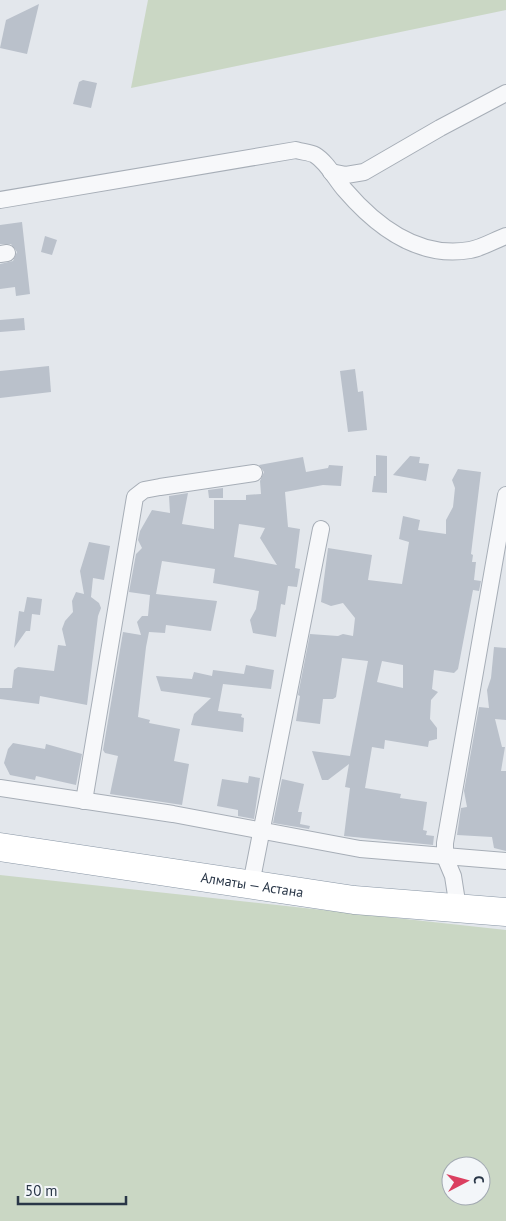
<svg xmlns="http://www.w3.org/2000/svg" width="506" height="1221" viewBox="0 0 506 1221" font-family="'PT Sans',sans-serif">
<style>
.grass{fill:#cad7c4;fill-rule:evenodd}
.building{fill:#bac1cb;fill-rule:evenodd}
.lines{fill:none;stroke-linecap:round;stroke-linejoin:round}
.street-casing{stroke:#a7aeb7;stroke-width:18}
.highway-casing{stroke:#8996a5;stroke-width:29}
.street{stroke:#f7f8fa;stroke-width:16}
.highway{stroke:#fff;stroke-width:28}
.labels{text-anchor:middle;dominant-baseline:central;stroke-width:4;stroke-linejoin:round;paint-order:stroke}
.street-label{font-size:14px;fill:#293647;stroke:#f3f6f9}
</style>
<rect width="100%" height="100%" fill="#e3e7ec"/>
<g class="grass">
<polygon points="148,0 506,0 506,10 131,88"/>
<path d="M0,875l506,55v291h-506zM451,1166h30v30h-30z"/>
</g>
<g class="building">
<polygon points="39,4 27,54 0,48 6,20"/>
<polygon points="83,80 97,83 91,108 73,104 79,82"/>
<polygon points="22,222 30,294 16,296 15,287 0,289 0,264 13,261 17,252 11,244 0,244 0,225"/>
<polygon points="45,236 57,240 52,255 41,252"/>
<polygon points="24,318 25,330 0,332 0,320"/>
<polygon points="49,366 51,392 0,398 0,371"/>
<polygon points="355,369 358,392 363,391 367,430 348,432 340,371"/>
<polygon points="376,455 387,456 387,493 372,492 374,476 376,476"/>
<polygon points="410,456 420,457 419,463 429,464 426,481 393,475"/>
<path d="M303,457l3,15 22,-4 1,-3 14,1 -2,20 -18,-1 -38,7 3,35 12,2 -5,39 5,1 -3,18 -9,-1 -3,19 -4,-1 -5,33 -23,-4 -3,-13 6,-11 3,-18 -46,-8 2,-14 -53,-8 -6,33 61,7 -6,30 -45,-6 -1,8 -16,-1 -3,15 -8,70 12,3 -1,3 31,6 -6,32 15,3 -7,41 -72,-11 8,-38 -13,-3 -2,-3 20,-118 18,3 -4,-13 5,-6h6l2,-21 -21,-3 7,-38 6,-6 -4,-8 2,-9 12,-21 18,3 -1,-17 19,-3 -6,31 32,5v-29h32v-5l15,-1 -1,-13 4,-9 -5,-7zM239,524l26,4 -5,10 17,27 -43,-8z"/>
<path d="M458,469l23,3 -10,82 2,1 -1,7h4l-2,18 7,1 -2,10 -6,-1 -15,79 -4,4 -20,-3 -2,19 6,3 -7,8 -1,19 7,9v11l-8,2 -1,6 -43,-7 -1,9 -12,-2 -7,41 36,6 -1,4 27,4 -4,28 4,1 -1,4 8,1 -1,9 -89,-9 6,-48 -5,-1 4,-23 -21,16h-6l-10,-29 38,5 18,-95 -26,-3 -6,39 -3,2h-10l-3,25 -24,-3 4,-25 -2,-1 12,-61 28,2 5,-2 10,2 2,-18 -12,-15 -12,3 -10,-4 7,-54 44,7 -4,25 34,4 7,-42 -10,-3 4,-23 17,4 -2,10 28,4v-14l7,-13 2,-19 -3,-8zM382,661l21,4v23l-26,-6z"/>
<polygon points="223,488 223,498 209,498 208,490"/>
<polygon points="89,542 110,546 104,580 93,578 91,597 99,603 101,608 98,616 87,705 40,696 39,704 0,699 0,688 12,688 14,670 18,667 54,671 58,645 66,646 62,629 65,621 73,612 72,601 76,592 84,594 80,571"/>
<polygon points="27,597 42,599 40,615 32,614 30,631 26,631 14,648 19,611 24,612"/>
<polygon points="494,647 506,648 506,720 495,719 502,747 505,747 501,771 506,771 506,851 494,848 492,837 457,835 461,808 467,807 464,791 479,707 489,708 487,690 491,678"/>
<polygon points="246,665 274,670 271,689 223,684 218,711 242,714 241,717 244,718 243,732 191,725 194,714 211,698 161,691 156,676 192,679 194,672 212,676 213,670 244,674"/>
<polygon points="13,743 45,749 46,744 82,754 76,785 36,776 35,780 10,775 4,763 8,749"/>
<polygon points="249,776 260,778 254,819 238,816 238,810 217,806 222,779 248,783"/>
<polygon points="282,779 304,784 298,812 302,812 300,824 310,826 309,829 273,823"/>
</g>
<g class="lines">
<defs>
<g id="street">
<polyline points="331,172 346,175 364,172 440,128 506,93"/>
<path d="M0,200l296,-50c6,2 14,2 19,5 12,7 21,25 30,35 31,36 74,69 125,60 12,-2 25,-10 36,-14"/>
<polyline points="0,254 7,253"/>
<polyline points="0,788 173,814 360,849 506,861"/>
<polyline points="84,801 135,497 144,490 160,487 254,473"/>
<polyline points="251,884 321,529"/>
<polyline points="458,908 453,876 445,857 445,843 506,495"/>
</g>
<g id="highway">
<path id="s1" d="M0,847l354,53 152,12"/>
</g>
</defs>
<use href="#street" class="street-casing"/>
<use href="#highway" class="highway-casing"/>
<use href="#street" class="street"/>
<use href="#highway" class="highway"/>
</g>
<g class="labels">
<g class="street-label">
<text stroke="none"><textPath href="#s1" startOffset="255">Алматы — Астана</textPath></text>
</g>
</g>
<g transform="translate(466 1181) rotate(84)"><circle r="24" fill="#f3f6f9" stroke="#a2a9b2"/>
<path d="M0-4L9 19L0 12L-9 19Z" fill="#db3f60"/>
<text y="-8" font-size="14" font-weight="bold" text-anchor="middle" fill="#293647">С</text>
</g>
<path d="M18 1196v8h108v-8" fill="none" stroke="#293647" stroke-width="2.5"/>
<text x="25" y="1196" font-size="15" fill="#293647" stroke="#f3f6f9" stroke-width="4" paint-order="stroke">50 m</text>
</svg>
